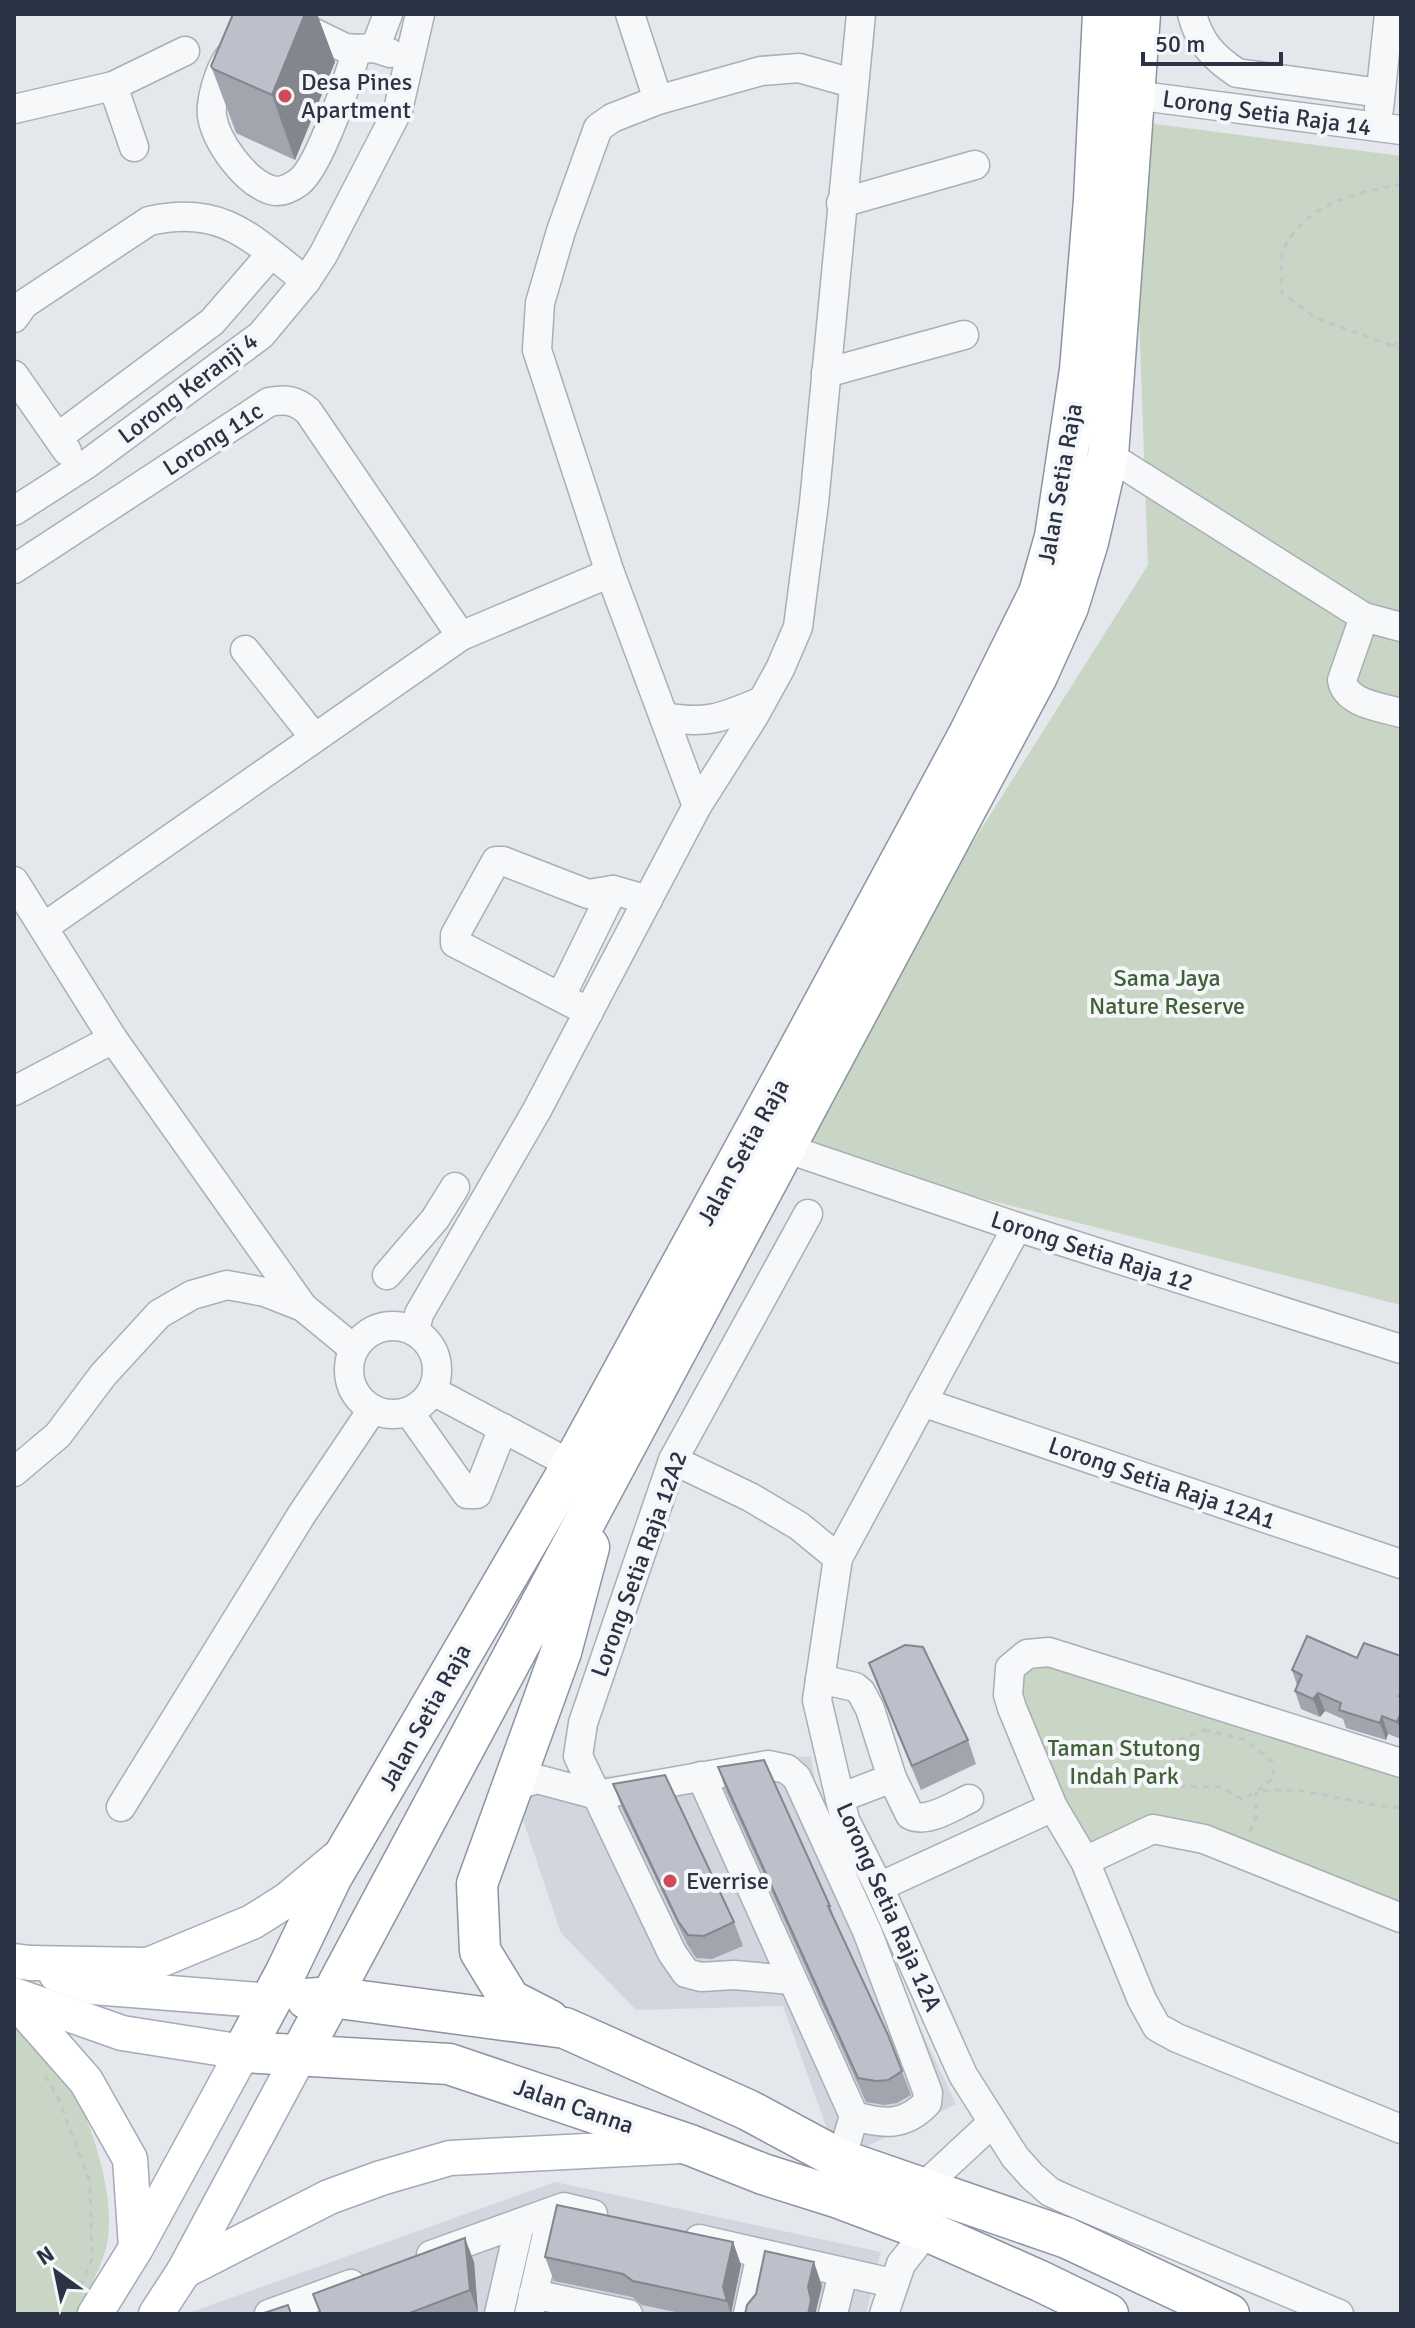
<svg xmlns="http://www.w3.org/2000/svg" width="1415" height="2328" viewBox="0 0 1415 2328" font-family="Signika,sans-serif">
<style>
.built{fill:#d2d6de}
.green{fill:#c9d6c5}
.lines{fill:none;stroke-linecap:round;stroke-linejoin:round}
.minor-casing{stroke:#a9aeb7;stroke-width:31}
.major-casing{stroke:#a3abb8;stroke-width:37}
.highway-casing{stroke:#8b94a3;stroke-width:43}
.path{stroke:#c2c5cb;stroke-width:3;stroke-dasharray:6 6;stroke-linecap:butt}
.minor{stroke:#f7f8fa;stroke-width:28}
.major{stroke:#fff;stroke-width:34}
.highway{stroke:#fff;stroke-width:40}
.wall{fill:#a1a5ae}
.shaded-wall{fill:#83868d}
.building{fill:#bbc0ca;stroke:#83868d;stroke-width:2}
.poi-dot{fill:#d1495b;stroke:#f4f6f9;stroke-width:3}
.labels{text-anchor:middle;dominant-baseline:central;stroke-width:8;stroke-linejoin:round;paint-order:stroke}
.poi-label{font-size:24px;fill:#2b3445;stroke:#f4f6f9;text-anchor:start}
.street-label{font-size:24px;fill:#2b3445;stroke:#f4f6f9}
.park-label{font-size:24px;fill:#3f6138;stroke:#f4f6f9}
</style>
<rect width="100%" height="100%" fill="#e4e7ec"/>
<g class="built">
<polygon points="811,1756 820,1818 956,2104 863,2148 828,2132 783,2006 636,2010 561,1933 522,1817 516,1785"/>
<polygon points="555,2182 881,2252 866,2314 186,2314"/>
</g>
<g class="green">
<polygon points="1132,121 1401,156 1401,1305 785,1148 822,1081 1148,565"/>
<polygon points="1047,1661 1401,1770 1401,1914 1204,1836 1092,1849 1057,1790 1020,1711 1017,1680 1029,1667"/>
<path d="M14,2023c17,19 45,43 57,64 23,40 48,120 34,165 -6,20 -19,42 -27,62h-64z"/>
</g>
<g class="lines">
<defs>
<g id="minor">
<path d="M293,14c-16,7 -54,30 -65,44 -9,13 -18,43 -16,58 4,26 33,66 59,74 10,3 20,-2 28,-8 21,-16 50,-105 58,-133l18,-1"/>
<polyline points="388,14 375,48 390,53"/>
<polyline points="630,14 658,100"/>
<path d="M1192,14c7,28 21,43 45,59l143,20"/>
<polyline points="292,22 345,48 357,49"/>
<polyline points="113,86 134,147"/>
<polyline points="1134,95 1401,130"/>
<polyline points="14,109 113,86 185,51"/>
<polyline points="1379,109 1389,14"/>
<polyline points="841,203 975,165"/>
<path d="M14,318l10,-14 125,-83c74,-17 103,18 157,60"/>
<polyline points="826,373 964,335"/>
<polyline points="14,375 67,451"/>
<polyline points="58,437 212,322 271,254"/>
<polyline points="1108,455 1364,617 1401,627"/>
<polyline points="14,511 87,464 261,335 306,281 323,255 398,110 420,14"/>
<path d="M14,569l255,-167c17,-3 26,-2 39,9l153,225"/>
<path d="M1364,617l-22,63c4,24 39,27 59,33"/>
<polyline points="245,650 314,737"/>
<path d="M664,717c44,8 59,0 98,-16"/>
<polyline points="697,806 610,573 537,350 540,303 561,231 598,128 612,118 658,100 761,71 799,68 852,83"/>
<polyline points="14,881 113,1039 303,1307 354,1349"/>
<polyline points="44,927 461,636 610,573"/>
<polyline points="561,996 613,890"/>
<polyline points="589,1012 455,943 455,935 496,861 503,861 588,894 613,890 648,900"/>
<polyline points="14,1091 113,1039"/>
<polyline points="785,1148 1017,1227 1401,1349"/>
<polyline points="1017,1227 838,1558 817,1700 845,1820 879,1887 963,2075 1015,2157 1032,2176 1050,2192 1070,2201 1339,2314"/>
<polyline points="387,1275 435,1219 455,1187"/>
<circle cx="393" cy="1370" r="44"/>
<polyline points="415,1331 419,1314 537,1110 697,806 754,716 780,669 798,627 814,503 861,14"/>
<polyline points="433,1391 572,1465"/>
<polyline points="922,1402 1401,1564"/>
<polyline points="409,1412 467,1494 477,1494 503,1428"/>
<polyline points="673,1460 750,1497 799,1526 838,1558"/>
<polyline points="14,1472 58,1435 103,1375 159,1314 192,1295 227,1285 265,1292 303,1307"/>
<path d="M820,1679l35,8 6,5 9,17 22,69 18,37c17,9 43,-9 59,-16"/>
<polyline points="1401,1763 1049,1652 1027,1654 1010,1668 1008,1695 1012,1708 1053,1807 1085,1861 1142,2000 1157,2027 1177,2038 1401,2129"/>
<polyline points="701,1776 854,2116 841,2160"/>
<path d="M512,1787l25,-8 60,16 171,-30 19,4 10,9 70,153 61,162 -1,10c-23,24 -44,21 -73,13"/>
<polyline points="840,1798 892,1778"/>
<polyline points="121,1807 302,1514 372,1410"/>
<polyline points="1085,1861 1153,1829 1204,1839 1401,1918"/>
<polyline points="879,1887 1053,1807"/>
<polyline points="791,1980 734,1975 701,1977 686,1973 672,1953 578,1756 583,1723 673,1460 808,1214"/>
<polyline points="923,2187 992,2123"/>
<polyline points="699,2239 892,2283"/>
<polyline points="431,2255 564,2207 593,2214"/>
<polyline points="533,2294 628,2314"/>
<polyline points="269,2314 351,2284"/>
<polyline points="499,2314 520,2223"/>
<polyline points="529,2314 552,2212"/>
<polyline points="748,2314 761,2254"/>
<polyline points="833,2314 843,2273"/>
<polyline points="884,2314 901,2264 927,2231"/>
</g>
<g id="major">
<polyline points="14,1961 30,1963 148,1965 252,1922 287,1900 342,1854"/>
<polyline points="56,1974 93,1987 271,2001"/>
<polyline points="14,1995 122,2033 243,2052 136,2248 95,2314"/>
<polyline points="14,1999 86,2081 130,2159 136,2247"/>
<polyline points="184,2271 329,2197 381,2178 450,2158 682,2146"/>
<polyline points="156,2314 184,2271 300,2055"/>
</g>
<g id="highway">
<polyline points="1103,14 1094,200 1080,370 1055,537 1039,593 969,734 790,1066 572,1465 331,1878 286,1972 243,2052 449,2064 690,2145 763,2174 839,2198 927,2231 1040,2281 1108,2314"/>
<polyline points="307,1999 331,1997 565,2028 748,2110 841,2160 1067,2238 1229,2314"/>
<polyline points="549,2020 510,2000 480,1951 477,1884 561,1652 589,1547"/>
<polyline points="300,2055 1037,676 1068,607 1088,542 1108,455 1140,14"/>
</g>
</defs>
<use href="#minor" class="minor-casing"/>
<use href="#major" class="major-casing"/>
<use href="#highway" class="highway-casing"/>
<g class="path">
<path d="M1401,184c-44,9 -96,19 -117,65 -5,11 -2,31 -2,44l34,25 85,31"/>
<polyline points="1393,347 1401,336"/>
<polygon points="1204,1730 1246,1740 1272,1762 1274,1778 1256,1792 1242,1799 1221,1787 1163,1786 1146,1776 1149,1756 1174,1742"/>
<path d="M1250,1832l6,-14v-26c47,-9 97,13 145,16"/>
<polyline points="45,2076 57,2095 90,2182 92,2259 81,2285"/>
</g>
<use href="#minor" class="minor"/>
<use href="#major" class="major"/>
<use href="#highway" class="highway"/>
</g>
<g class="wall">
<polygon points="233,14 317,14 335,62 295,160 236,133 235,130 211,66"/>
<polygon points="1401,1656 1401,1739 1388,1734 1386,1740 1346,1728 1343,1719 1325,1711 1320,1717 1301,1709 1295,1691 1297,1685 1292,1670 1357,1658"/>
<polygon points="869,1663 968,1740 976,1764 921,1790 878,1687"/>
<polygon points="718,1767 830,1906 838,1929 888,2035 911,2095 897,2103 884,2105 866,2102 726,1791"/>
<polygon points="613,1784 734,1922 743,1946 712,1959 696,1958 687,1944 622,1808"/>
<polygon points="733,2242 741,2265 731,2310 732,2314 685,2314 642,2305 632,2297 554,2281 545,2257"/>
<polygon points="474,2262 478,2313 476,2314 321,2314 313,2294"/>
</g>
<g class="shaded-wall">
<polygon points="305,14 317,14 335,62 295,160 272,95"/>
<polygon points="1318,1693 1325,1711 1320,1717 1313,1699"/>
<polygon points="1401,1712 1401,1732 1397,1722"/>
<polygon points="1382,1716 1388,1734 1386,1740 1380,1723"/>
<polygon points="465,2238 474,2262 478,2313 470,2290"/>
<polygon points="733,2242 741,2265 731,2314 723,2287"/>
<polygon points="814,2262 822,2286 816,2311 817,2314 808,2314 808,2287"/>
</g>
<g class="building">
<polygon points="233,14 305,14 272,95 213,69 211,66"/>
<polygon points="1307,1636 1357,1658 1364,1643 1401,1656 1401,1692 1399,1696 1401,1697 1401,1712 1397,1722 1382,1716 1380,1723 1339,1710 1341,1703 1318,1693 1313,1699 1295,1691 1302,1675 1292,1670"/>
<polygon points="905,1645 923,1647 968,1740 912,1766 869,1663"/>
<polygon points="764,1760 830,1906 828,1906 888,2035 902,2071 888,2080 876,2081 858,2078 718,1767"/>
<polygon points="665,1775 734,1922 704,1936 688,1935 678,1921 613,1784"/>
<polygon points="557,2205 733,2242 723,2287 727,2301 633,2281 623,2274 545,2257"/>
<polygon points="465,2238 470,2290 407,2314 321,2314 313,2294"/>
<polygon points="765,2251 814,2262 808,2287 811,2300 808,2314 745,2314 747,2305 756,2294"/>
<polygon points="288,2305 291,2314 261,2314"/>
</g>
<g class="poi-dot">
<circle cx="285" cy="96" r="8"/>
<circle cx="670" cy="1881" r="8"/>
</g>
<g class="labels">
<g class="poi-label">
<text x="301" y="82">Desa Pines<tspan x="301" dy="28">Apartment</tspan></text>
<text x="686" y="1881">Everrise</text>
</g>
<g class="street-label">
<text transform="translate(1267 113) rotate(8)">Lorong Setia Raja 14</text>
<text transform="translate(188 388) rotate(-37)">Lorong Keranji 4</text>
<text transform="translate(213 439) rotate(-33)">Lorong 11c</text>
<text transform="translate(1060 484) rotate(-80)">Jalan Setia Raja</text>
<text transform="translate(743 1152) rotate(-61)">Jalan Setia Raja</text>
<text transform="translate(1092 1251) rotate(18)">Lorong Setia Raja 12</text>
<text transform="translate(1162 1483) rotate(19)">Lorong Setia Raja 12A1</text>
<text transform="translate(639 1564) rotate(-70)">Lorong Setia Raja 12A2</text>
<text transform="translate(425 1717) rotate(-61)">Jalan Setia Raja</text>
<text transform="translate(889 1907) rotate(66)">Lorong Setia Raja 12A</text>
<text transform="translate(574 2106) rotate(19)">Jalan Canna</text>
</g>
<g class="park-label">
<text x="1167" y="978">Sama Jaya<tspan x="1167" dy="28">Nature Reserve</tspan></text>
<text x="1124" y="1748">Taman Stutong<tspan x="1124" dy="28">Indah Park</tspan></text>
</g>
</g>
<rect width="1415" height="2328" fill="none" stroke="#2b3445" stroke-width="32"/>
<g transform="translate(56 2272) rotate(327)" stroke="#f4f6f9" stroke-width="6" paint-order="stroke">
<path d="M0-6L14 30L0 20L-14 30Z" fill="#2b3445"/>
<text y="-12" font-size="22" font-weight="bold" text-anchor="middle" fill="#2b3445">N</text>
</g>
<path d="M1143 52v12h138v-12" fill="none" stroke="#2b3445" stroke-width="4"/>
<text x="1155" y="52" font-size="24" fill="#2b3445" stroke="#f4f6f9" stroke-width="6" paint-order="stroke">50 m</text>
</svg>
